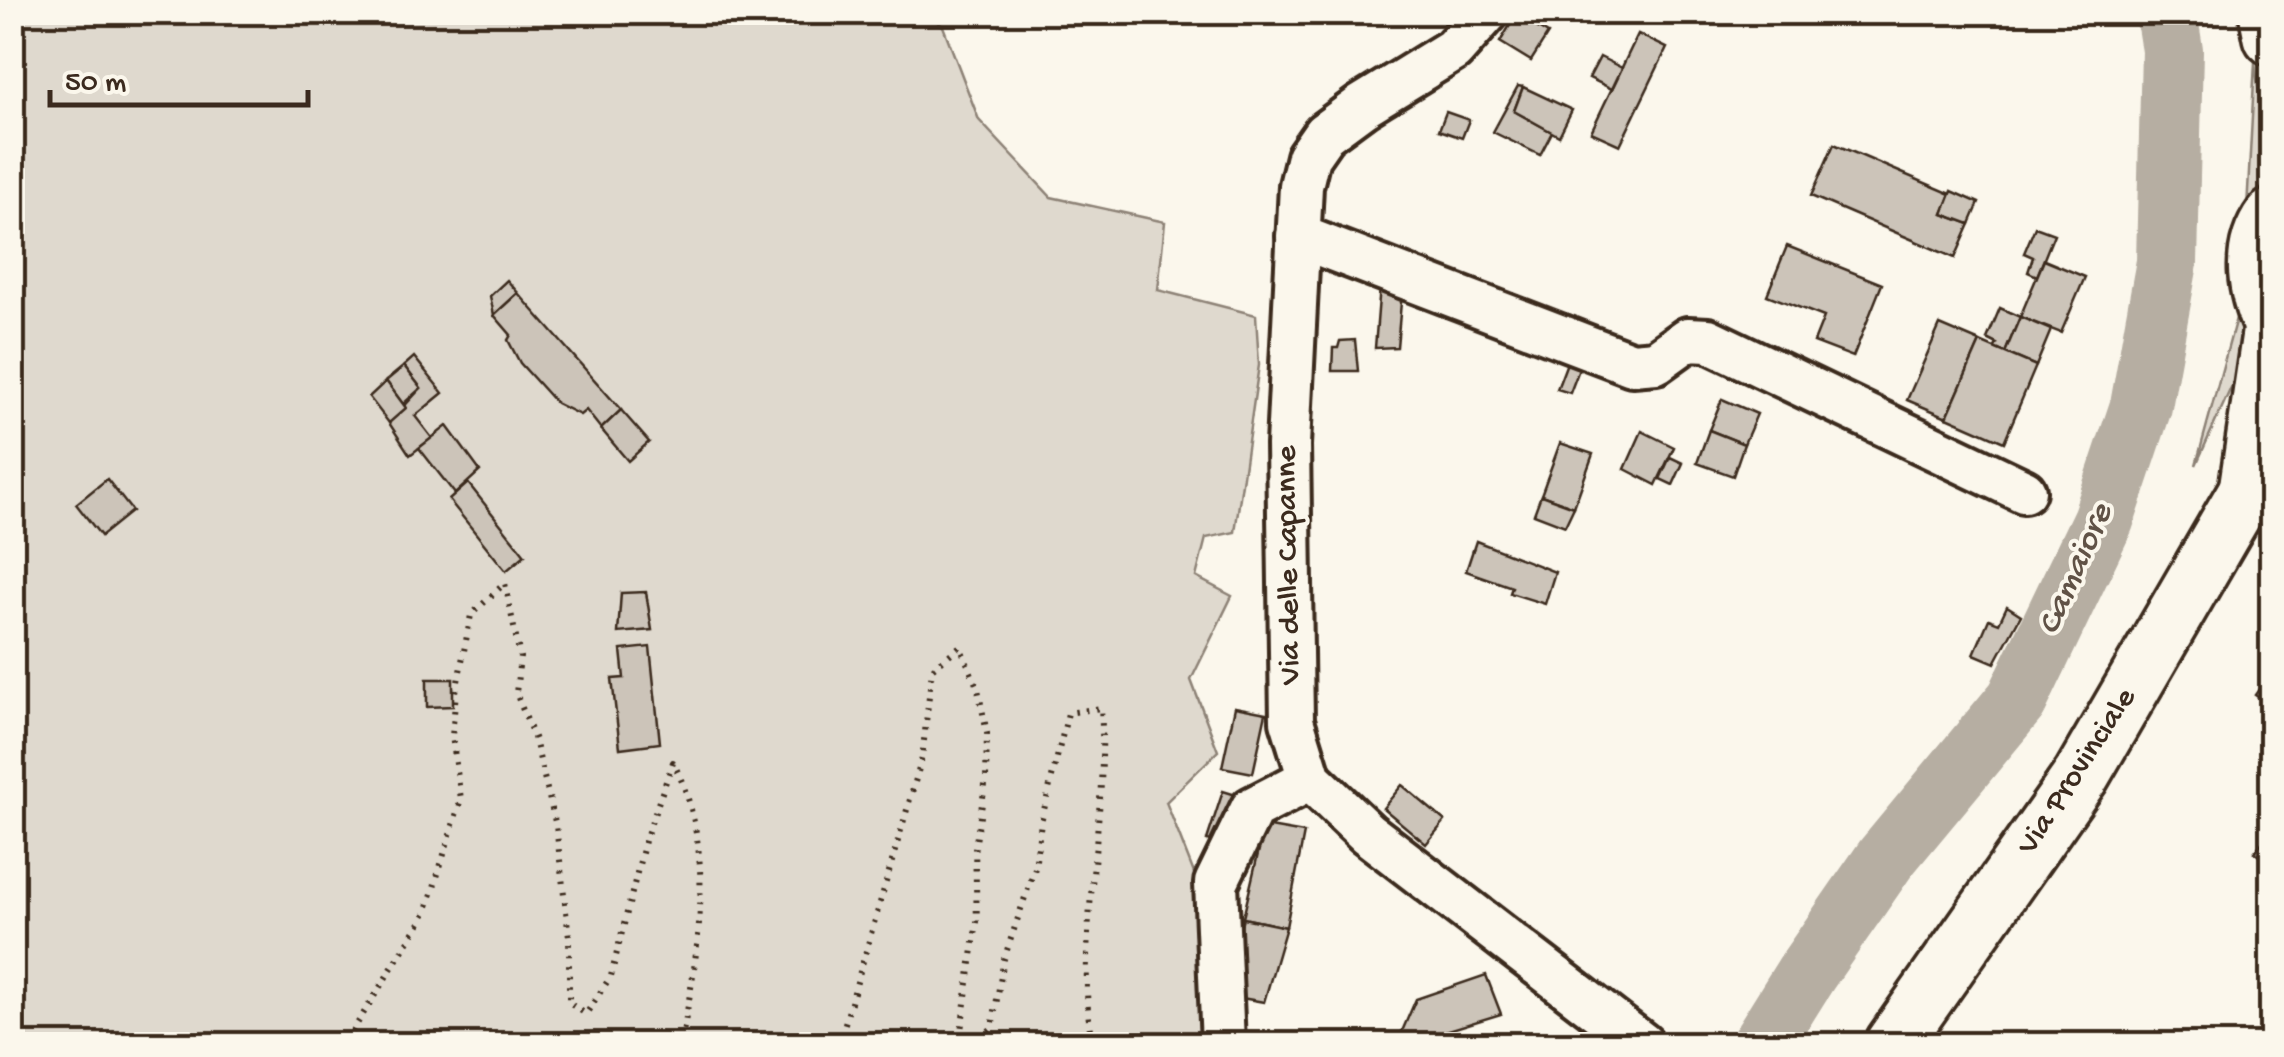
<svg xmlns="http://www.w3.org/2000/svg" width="2284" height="1057" viewBox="0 0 2284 1057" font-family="'Gochi Hand',sans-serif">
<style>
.green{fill:#dfd9ce;stroke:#8d8276;stroke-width:2.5}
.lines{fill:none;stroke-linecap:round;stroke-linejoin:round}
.river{stroke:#b6aea2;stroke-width:62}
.building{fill:#ccc4b9;stroke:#3b2a1e;stroke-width:2.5}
.minor-casing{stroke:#3b2a1e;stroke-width:50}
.major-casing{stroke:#3b2a1e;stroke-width:62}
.path{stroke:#3b2a1e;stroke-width:6;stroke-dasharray:2.5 8;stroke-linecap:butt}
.minor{stroke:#fbf7ec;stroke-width:42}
.major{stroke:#fbf7ec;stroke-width:55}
.labels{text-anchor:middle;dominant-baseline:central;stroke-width:8;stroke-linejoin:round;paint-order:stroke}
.street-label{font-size:32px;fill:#3b2a1e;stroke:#fbf7ec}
.water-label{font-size:35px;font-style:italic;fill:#605246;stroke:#fbf7ec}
</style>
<rect width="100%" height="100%" fill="#fbf7ec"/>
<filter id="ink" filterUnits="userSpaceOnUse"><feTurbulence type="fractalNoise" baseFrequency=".01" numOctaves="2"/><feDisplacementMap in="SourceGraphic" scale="20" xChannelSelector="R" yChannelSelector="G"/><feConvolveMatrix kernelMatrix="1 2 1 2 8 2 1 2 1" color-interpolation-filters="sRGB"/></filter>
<g filter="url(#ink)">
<g class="green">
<polygon points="923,12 943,26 979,120 1051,197 1165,222 1158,290 1256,315 1259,365 1235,532 1206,538 1196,577 1232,596 1191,680 1218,751 1166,802 1210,914 1203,1044 13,1044 12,13"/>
<polygon points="2255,62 2269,177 2247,209"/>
<polygon points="2242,296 2257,330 2196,465"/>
</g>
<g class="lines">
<polyline class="river" points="1762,1044 1807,972 1886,858 2017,700 2103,520 2141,406 2167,262 2172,50 2166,12"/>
</g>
<g class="building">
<polygon points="1516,15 1548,34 1531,61 1500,42"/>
<polygon points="1638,34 1667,48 1620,145 1591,132"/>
<polygon points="1600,57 1622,68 1612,89 1589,78"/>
<polygon points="1518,86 1523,87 1514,111 1552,132 1540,155 1493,132"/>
<polygon points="1523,87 1572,110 1559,136 1514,111"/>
<polygon points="1446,112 1469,120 1462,138 1439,130"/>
<polygon points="1834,144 1951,194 1943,214 1970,224 1955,258 1811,196"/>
<polygon points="1952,191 1979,203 1970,224 1943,214"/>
<polygon points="2035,227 2054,234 2037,276 2028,272 2033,257 2024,253"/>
<polygon points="1787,246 1882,284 1853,357 1814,342 1824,317 1767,295"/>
<polygon points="2044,260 2085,277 2061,333 2020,317"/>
<polygon points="507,280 518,293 494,315 490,296"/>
<polygon points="1380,285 1402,291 1397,347 1375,348"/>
<polygon points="518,293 621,410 601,429 586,410 580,415 556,403 520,363 508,340 511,335 494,315"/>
<polygon points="2000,308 2020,317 2005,353 1994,349 1997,344 1987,339"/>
<polygon points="2020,317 2051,330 2036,366 2005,353"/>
<polygon points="1940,325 1980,342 1947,417 1907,400"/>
<polygon points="1355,340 1358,371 1332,371 1333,348 1338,348 1340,341"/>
<polygon points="1980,342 2036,366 2004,442 1947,417"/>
<polygon points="1571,352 1584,356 1570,393 1557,389"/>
<polygon points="414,357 443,393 415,416 432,438 410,455 389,423 421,388 404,366"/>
<polygon points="404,366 421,388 403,404 386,381"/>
<polygon points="386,381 406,408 389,423 369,397"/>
<polygon points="1722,399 1757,414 1744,444 1709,430"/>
<polygon points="621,410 649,442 628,461 601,429"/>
<polygon points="447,426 480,471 455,494 419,448"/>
<polygon points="1709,430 1744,444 1733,476 1697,463"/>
<polygon points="1642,431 1674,447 1656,485 1625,469"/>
<polygon points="1560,443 1593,454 1574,507 1541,495"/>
<polygon points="1670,457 1683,463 1673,485 1660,479"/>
<polygon points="107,479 132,511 101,536 76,504"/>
<polygon points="468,483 525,555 506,571 449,500"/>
<polygon points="1541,495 1574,507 1565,526 1534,514"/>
<polygon points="1476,541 1555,572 1545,604 1510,593 1512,587 1466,571"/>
<polygon points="646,592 652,630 618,633 621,593"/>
<polygon points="2007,606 2021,615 1995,663 1974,654 1989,619 1999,623"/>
<polygon points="650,647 660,743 620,748 612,679 624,678 621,650"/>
<polygon points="2272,671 2272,707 2255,695"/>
<polygon points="427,679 453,679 453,706 427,707"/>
<polygon points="1235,707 1266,713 1253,773 1222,767"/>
<polygon points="1402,785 1445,821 1426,844 1383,808"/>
<polygon points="1223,791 1246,798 1230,848 1207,840"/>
<polygon points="1270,827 1304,833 1286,927 1243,918 1261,841"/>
<polygon points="2265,839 2272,844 2272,866 2254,852"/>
<polygon points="1243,918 1286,927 1264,1002 1225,995"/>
<polygon points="1486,975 1501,1014 1403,1044 1400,1036 1416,999"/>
</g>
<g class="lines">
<defs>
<g id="minor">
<polyline points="1487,12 1453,50 1362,106 1324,134 1308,157 1301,186 1288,445 1292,721 1310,779 1367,833 1642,1044"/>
<polyline points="1298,236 1632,364 1656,362 1688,339 1708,340 2024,491"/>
<polyline points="1223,1044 1216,883 1252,809 1310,779"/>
</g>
<g id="major">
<polyline points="2267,12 2272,37"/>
<path d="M2272,217c-25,34 -16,76 0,111"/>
<polyline points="2247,490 2271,327"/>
<polyline points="1893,1044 2081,776 2247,490 2272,461"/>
</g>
</defs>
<use href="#minor" class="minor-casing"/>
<use href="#major" class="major-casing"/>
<g class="path">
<path d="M335,1044l17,-12 74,-119 35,-114 -9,-63 4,-44 15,-77 34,-32 15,74 -4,36 19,47 21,86 13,111v66l17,11 25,-38 35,-139 27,-75c45,88 25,190 8,282"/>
<polyline points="839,1044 922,758 932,669 960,646 978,689 987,733 986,779 975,848 977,922 959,1044 968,1044"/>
<path d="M972,1044l20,-16 12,-69 31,-91 6,-46 27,-109 33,-5c8,112 -27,226 -9,336"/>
</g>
<use href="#minor" class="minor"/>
<use href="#major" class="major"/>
</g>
</g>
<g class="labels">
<g class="street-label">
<text transform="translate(1290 565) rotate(-91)">Via delle Capanne</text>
<text transform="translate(2078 772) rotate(-57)">Via Provinciale</text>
</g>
<g class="water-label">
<text transform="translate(2077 570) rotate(-66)">Camaiore</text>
</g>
</g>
<rect width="2284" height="1057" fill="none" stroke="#fbf7ec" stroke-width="50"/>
<rect x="25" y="25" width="2234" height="1007" fill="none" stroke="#3b2a1e" stroke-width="4" filter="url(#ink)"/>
<path d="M50 90v15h258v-15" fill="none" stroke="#3b2a1e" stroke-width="5"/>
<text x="65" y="90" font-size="30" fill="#3b2a1e" stroke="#fbf7ec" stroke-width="8" paint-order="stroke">50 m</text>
</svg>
